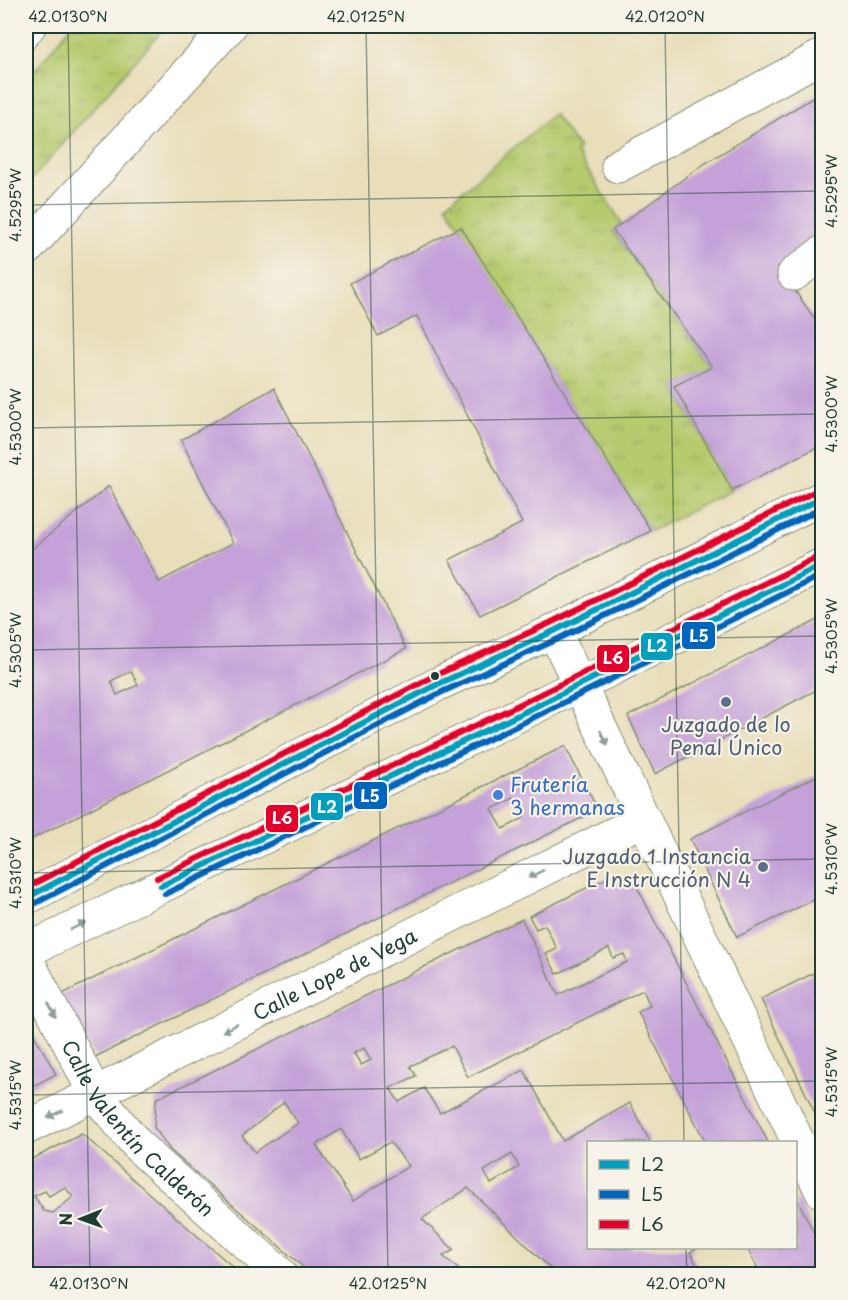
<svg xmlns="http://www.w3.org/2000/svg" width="848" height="1300" viewBox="0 0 848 1300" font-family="'Playpen Sans',sans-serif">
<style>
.grass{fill:url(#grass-tufts);stroke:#6a8451;stroke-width:1.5}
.building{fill:#c4a1d9;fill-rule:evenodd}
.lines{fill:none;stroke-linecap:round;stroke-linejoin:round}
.lane-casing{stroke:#848e77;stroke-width:22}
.street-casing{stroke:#848e77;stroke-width:35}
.secondary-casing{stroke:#848e77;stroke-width:35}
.lane{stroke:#fff;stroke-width:20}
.street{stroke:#fff;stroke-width:33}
.secondary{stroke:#fff;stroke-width:33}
.bus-1-casing{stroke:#f7f3e8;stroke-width:10}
.bus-2-casing{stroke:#f7f3e8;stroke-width:10}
.bus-3-casing{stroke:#f7f3e8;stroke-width:10}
.bus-1{stroke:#039ebf;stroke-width:6}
.bus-2{stroke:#0065bd;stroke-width:6}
.bus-3{stroke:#e4002b;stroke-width:6}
.oneway{fill:#8f9e9a}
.ticks{fill:none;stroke:#1f3d34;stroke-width:1.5;stroke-opacity:0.45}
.bus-dot{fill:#1f3d34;stroke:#f7f3e8;stroke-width:2}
.service-dot{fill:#5c6f8a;stroke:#f7f3e8;stroke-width:2}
.shop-dot{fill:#3f7fe0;stroke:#f7f3e8;stroke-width:2}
.labels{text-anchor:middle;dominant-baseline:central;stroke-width:4.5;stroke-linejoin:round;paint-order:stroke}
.service-label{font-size:20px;fill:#4e5e75;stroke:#f7f3e8}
.shop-label{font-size:20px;fill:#366cbe;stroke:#f7f3e8;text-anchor:start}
.street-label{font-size:20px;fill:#1f3d34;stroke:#f7f3e8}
.line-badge{stroke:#f7f3e8;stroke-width:2}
.badge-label{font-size:16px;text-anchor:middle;font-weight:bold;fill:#fff}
.neatline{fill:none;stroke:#1f3d34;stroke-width:2}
.ticks-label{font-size:15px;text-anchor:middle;fill:#1f3d34}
</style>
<defs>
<pattern id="grass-tufts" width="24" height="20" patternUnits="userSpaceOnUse" patternTransform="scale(1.5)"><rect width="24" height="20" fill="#b6ca6e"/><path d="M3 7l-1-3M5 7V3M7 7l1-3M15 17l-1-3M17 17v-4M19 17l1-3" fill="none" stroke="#9cae60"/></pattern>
</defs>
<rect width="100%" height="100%" fill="#f7f3e8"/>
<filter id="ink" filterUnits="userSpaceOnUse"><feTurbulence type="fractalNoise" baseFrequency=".0167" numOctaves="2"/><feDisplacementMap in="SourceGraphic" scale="12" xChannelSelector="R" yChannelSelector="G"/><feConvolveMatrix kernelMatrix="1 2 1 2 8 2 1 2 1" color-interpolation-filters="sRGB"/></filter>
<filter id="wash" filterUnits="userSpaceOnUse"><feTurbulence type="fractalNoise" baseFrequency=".008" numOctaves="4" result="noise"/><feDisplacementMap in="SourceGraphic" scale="24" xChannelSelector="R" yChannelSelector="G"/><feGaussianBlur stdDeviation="1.35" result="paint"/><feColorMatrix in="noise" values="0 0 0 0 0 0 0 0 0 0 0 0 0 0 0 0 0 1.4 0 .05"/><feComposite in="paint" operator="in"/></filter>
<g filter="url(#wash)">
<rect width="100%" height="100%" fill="#e8deba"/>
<g class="grass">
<polygon points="71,26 166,26 26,186 26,81"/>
<polygon points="554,114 579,149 576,152 622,223 613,231 712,367 674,387 732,490 651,531 446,205"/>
</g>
<g id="blocks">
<g class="building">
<polygon points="822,92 822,235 778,267 822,329 822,445 732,490 674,386 712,367 613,230 704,164"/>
<polygon points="461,227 651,531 480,615 449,560 522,523 417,316 378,336 350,283"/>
<path d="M274,388l132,261 -380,193v-288l83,-68 50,96 74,-39 -52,-103zM131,671l7,14 -21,10 -6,-14z"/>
<polygon points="822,618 822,687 655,774 628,716"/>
<path d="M565,746l33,64 -503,247 -35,-62zM514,798l10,20 -21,11 -11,-20z"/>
<polygon points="822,773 822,896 737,937 690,839"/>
<path d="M615,874l18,5 135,263h-67l4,-1 -67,-129 12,-6 -7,-16 -175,87 -16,-31 -42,20 6,10 -26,12 9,14 25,-14 16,25 84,-43 39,71 67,-38 20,39h-62v106h109l-7,4 12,22h-146l-88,-86 -46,31 32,31 -11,6 21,18h-153l-141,-124 -16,-23 2,-28 366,-180 36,76 69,-33 -3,-8 -11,4 -4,-10 -52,26 -11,-20 11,-5 -12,-24 -9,4 -7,-13zM364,1048l7,12 -10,5 -7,-12zM284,1102l14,21 -43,29 -13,-16zM341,1129l18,30 31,-17 19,24 -56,35 -37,-56zM512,1154l7,13 -28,17 -7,-13z"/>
<polygon points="822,969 822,1128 761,999"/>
<polygon points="26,1020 56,1074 26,1090"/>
<path d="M82,1134l88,78 71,62h-215v-112zM65,1187l8,10 -20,16 -9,-2 -10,-15 11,-5 4,5z"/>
<polygon points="796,1197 822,1249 822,1274 761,1274 747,1248 796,1248"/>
</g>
</g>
</g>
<g filter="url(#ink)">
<use href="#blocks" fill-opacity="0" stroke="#848e77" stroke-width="1.5"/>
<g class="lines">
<defs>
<polyline id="lane" points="26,40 37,26"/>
<g id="street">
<polyline points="618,166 822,56"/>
<polyline points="26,250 230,26"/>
<polyline points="794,274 822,253"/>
<polyline points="554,631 822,1192"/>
<path id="s1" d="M26,958l69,136 45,54 140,126"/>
<path id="s2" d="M26,1128l618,-309"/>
</g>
<g id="secondary">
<polyline points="26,898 438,684 554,631 822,498"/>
<polyline points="26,951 506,721 822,565"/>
</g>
</defs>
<use href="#lane" class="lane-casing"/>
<use href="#street" class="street-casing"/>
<use href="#secondary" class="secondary-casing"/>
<use href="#lane" class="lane"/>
<use href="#street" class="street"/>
<use href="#secondary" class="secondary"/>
<defs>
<g id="bus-1">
<polyline points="161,886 506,721 822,565"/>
<polyline points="26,898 438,684 554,631 822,498"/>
</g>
<g id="bus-2">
<polyline points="165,894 510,729 822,575"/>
<polyline points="30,906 442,692 558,639 822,508"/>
</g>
<g id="bus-3">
<polyline points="157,878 502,713 818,557"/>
<polyline points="26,888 434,676 550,623 818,490"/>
</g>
</defs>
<use href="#bus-1" class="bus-1-casing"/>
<use href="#bus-2" class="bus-2-casing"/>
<use href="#bus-3" class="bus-3-casing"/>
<use href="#bus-1" class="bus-1"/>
<use href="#bus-2" class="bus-2"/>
<use href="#bus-3" class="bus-3"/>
</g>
<defs><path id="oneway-solid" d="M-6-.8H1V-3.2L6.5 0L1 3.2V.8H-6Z" transform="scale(1.5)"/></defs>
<g class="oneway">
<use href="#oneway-solid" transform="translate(604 738) rotate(63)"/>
<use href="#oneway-solid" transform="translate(536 874) rotate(153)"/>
<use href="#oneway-solid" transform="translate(78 926) rotate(-26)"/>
<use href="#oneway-solid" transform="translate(52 1010) rotate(63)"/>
<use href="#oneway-solid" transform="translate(230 1028) rotate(153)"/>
<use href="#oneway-solid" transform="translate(55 1114) rotate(154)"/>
</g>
</g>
<path class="ticks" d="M68,26l22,1248M366,26l22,1248M665,26l19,1116M26,205l796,-14M26,428l796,-14M26,650l796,-14M26,873l796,-14M26,1095l796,-14M686,1248l1,26"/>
<circle class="bus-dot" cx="435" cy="676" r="5"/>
<g class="service-dot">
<circle cx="726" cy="702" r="6"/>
<circle cx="763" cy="867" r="6"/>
</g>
<circle class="shop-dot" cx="498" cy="795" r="6"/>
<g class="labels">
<g class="service-label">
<text x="726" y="724">Juzgado de lo<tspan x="726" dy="23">Penal Único</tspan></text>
<text x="751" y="856" text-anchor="end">Juzgado 1 Instancia<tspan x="751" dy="23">E Instrucción N 4</tspan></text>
</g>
<g class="shop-label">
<text x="510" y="784">Frutería<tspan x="510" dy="23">3 hermanas</tspan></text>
</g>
<g class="street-label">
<text stroke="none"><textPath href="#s2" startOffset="345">Calle Lope de Vega</textPath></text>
<text stroke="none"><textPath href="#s1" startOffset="206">Calle Valentín Calderón</textPath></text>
</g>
</g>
<g class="line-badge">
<rect x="681" y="621" width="35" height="29" rx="6" fill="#0065bd"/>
<rect x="640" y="632" width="34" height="29" rx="6" fill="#039ebf"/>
<rect x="596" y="644" width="34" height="29" rx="6" fill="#e4002b"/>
<rect x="353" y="781" width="35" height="29" rx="6" fill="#0065bd"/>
<rect x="310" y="792" width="34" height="29" rx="6" fill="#039ebf"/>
<rect x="265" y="804" width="34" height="29" rx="6" fill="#e4002b"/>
</g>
<g class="badge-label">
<text x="699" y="642">L5</text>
<text x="657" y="652">L2</text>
<text x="613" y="664">L6</text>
<text x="370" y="802">L5</text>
<text x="327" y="813">L2</text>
<text x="282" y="824">L6</text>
</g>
<rect width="848" height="1300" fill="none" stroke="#f7f3e8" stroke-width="66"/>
<rect x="587" y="1141" width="210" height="108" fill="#f7f3e8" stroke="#a1aaa0" stroke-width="1.5"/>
<rect x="599" y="1160" width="30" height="9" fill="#039ebf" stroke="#a1aaa0" stroke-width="1.5"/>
<text x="641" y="1171" font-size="18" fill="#1f3d34">L2</text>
<rect x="599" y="1190" width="30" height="9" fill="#0065bd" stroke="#a1aaa0" stroke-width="1.5"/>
<text x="641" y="1201" font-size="18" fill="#1f3d34">L5</text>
<rect x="599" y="1220" width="30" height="9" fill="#e4002b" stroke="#a1aaa0" stroke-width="1.5"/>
<text x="641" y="1231" font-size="18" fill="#1f3d34">L6</text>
<g transform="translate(81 1219) rotate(269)" stroke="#f7f3e8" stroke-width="4.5" paint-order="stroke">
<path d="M0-4.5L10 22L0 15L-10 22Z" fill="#1f3d34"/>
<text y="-9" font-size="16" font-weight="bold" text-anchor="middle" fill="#1f3d34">N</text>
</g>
<rect x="33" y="33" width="782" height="1234" class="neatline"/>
<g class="ticks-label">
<text x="68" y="22">42.0130°N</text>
<text x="366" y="22">42.0125°N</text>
<text x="665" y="22">42.0120°N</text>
<text transform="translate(832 191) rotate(-90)" y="5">4.5295°W</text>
<text transform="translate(16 205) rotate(-90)" y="5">4.5295°W</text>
<text transform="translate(832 414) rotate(-90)" y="5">4.5300°W</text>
<text transform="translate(16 427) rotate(-90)" y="5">4.5300°W</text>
<text transform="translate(832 636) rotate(-90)" y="5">4.5305°W</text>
<text transform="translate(16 650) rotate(-90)" y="5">4.5305°W</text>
<text transform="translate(832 859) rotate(-90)" y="5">4.5310°W</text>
<text transform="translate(16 873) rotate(-90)" y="5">4.5310°W</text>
<text transform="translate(832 1082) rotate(-90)" y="5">4.5315°W</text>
<text transform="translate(16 1095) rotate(-90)" y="5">4.5315°W</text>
<text x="89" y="1289">42.0130°N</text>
<text x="388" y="1289">42.0125°N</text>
<text x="686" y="1289">42.0120°N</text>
</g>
</svg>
